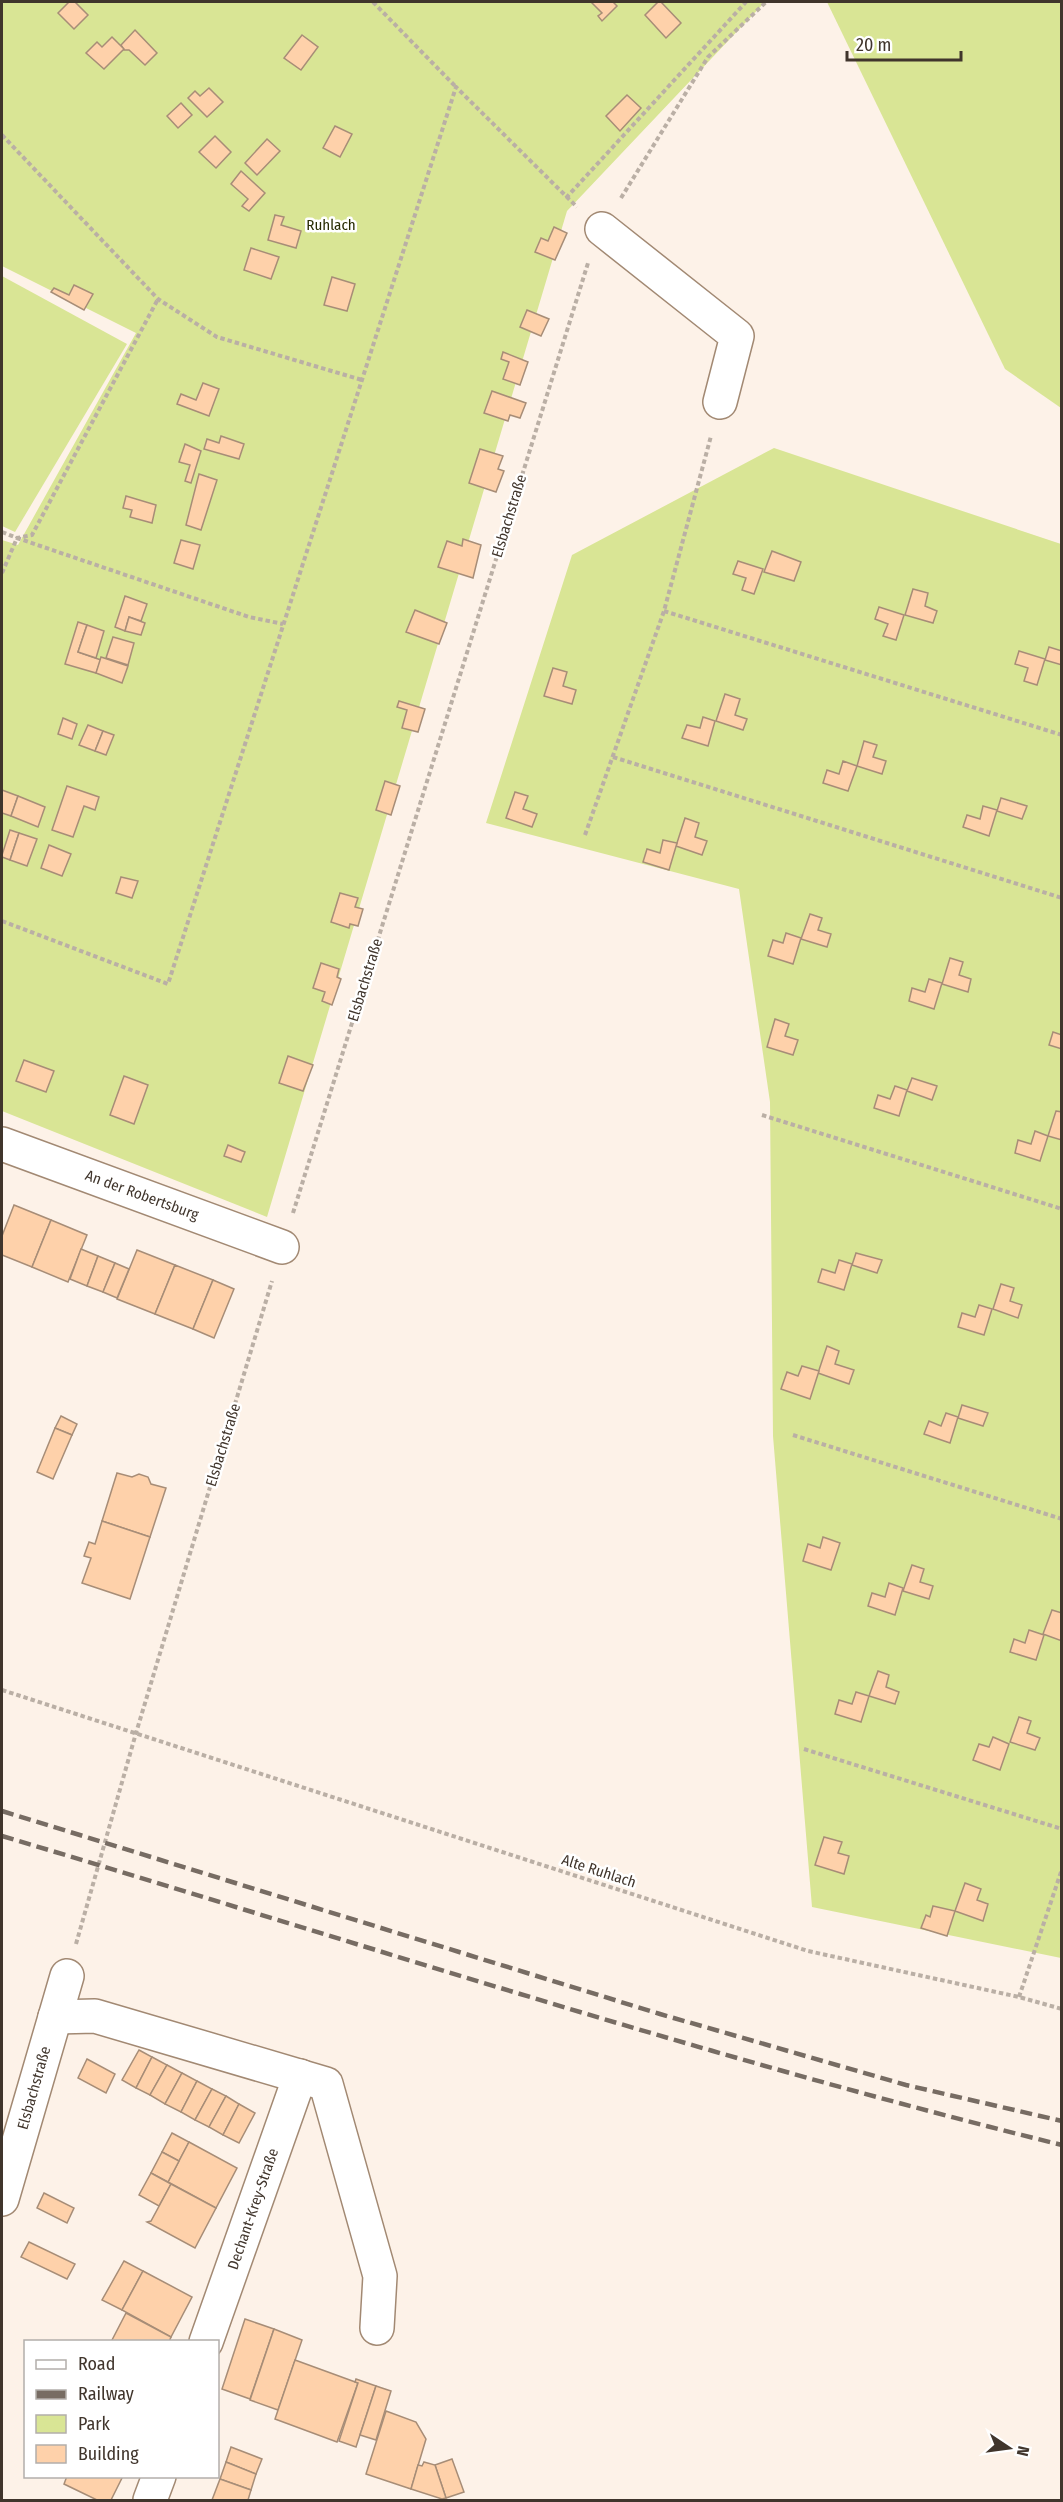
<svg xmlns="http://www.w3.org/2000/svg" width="1063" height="2502" viewBox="0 0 1063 2502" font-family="'Fira Sans Condensed',sans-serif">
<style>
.green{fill:#d9e595}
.building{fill:#fed1aa;stroke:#a78d77;stroke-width:1.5}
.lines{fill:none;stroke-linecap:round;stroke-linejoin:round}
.minor-casing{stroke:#a28973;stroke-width:36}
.path{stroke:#baafa5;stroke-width:4;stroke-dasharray:4.5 3;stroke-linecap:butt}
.minor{stroke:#fff;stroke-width:33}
.rail{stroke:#776c63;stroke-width:4.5;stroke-dasharray:12 6;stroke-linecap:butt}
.labels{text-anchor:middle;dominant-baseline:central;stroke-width:5;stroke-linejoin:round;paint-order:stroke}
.park-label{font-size:15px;fill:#282c03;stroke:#fff}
.street-label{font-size:15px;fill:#40352c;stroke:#fff}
</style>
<rect width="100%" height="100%" fill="#fdf2e8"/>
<g class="green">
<polygon points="2,2 765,2 567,211 267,1217 2,1111 2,540 18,545 136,333 2,266"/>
<polygon points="827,2 1061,2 1061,408 1005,369"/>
<polygon points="2,276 127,344 15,532 2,526"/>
<polygon points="774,448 1061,544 1061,1958 812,1907 773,1436 770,1102 739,889 486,823 572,555"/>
</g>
<g class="building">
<polygon points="69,2 75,2 88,15 74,29 58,13"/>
<polygon points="591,2 613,2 617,6 602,21 598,16 602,13"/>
<polygon points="658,2 661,2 681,23 666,38 645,15"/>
<polygon points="135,30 157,53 145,65 129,50 124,50 121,45"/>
<polygon points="302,35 318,47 301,70 284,58"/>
<polygon points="112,37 124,49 104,69 86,53 97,42 102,47"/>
<polygon points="209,88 223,102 207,117 188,98 195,91 200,96"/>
<polygon points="627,95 641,108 620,131 606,116"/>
<polygon points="181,103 192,115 178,128 167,116"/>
<polygon points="335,126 352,134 340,157 323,148"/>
<polygon points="215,136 231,152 216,168 199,152"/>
<polygon points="267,139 280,151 257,175 245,163"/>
<polygon points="241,171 265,193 249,211 242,206 248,199 231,184"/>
<polygon points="275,215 284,217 281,225 301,231 296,248 268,240"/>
<polygon points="554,227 567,233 555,260 535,252 541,238 548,241"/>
<polygon points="251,248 279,257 271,279 244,270"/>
<polygon points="332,277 355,284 347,311 324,305"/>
<polygon points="74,285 93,294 84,310 51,292 54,288 69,295"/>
<polygon points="527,310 549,319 541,336 520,327"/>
<polygon points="503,352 528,362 520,385 503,379 509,362 501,359"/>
<polygon points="203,383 219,389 209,416 177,404 181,394 196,400"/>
<polygon points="492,391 526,403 520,418 510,415 508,421 484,413"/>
<polygon points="221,436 244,444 239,459 204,449 207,439 219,443"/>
<polygon points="185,444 201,451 191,483 185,481 190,465 179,462"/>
<polygon points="480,449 503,456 498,469 504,471 496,492 469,483"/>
<polygon points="199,474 217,480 201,530 186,525"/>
<polygon points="126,496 156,505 152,523 130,517 132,510 123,508"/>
<polygon points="463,539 481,545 473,578 438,567 447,541 462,546"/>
<polygon points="181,540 200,545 193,569 174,563"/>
<polygon points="772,551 801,562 794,581 764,572"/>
<polygon points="738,561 763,569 754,594 742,590 746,578 733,574"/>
<polygon points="913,589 928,593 925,606 937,611 933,623 905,615"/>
<polygon points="125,596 147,604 141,621 129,617 125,631 115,627"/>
<polygon points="879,607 904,615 896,640 883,636 888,624 875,619"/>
<polygon points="415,610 447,623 439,644 406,632"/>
<polygon points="129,617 145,623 141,635 125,631"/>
<polygon points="78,622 87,625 78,652 101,660 96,673 65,664"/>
<polygon points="87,625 104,631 96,658 78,652"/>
<polygon points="113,637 134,643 128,665 106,658"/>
<polygon points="1049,647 1062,651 1062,665 1045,660"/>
<polygon points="1019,651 1045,659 1037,685 1024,681 1028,668 1015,664"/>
<polygon points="101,657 128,666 122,683 96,673"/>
<polygon points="553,668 567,672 563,686 576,690 572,704 544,696"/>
<polygon points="725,694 740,699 735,715 747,719 743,730 716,721"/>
<polygon points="399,701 425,709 418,732 402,728 407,710 397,707"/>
<polygon points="703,717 715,721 708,746 682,738 687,725 700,728"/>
<polygon points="63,718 77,724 72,739 58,734"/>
<polygon points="88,725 103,731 95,751 79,745"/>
<polygon points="103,731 114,735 106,755 95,751"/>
<polygon points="864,741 877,745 873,757 886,761 882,774 857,766"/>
<polygon points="843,761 857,766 848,791 823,783 827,770 839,774"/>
<polygon points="385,781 400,786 391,815 376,810"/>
<polygon points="67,786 99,797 95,810 84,806 73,837 52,830"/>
<polygon points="2,790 18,796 11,816 2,813"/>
<polygon points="515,792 528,796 523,809 537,814 532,827 506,818"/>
<polygon points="18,796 45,807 38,827 11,816"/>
<polygon points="1001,798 1027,806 1022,819 997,811"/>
<polygon points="983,806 997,810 989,836 963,827 967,815 980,819"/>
<polygon points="685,818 699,823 695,837 707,841 702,855 676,846"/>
<polygon points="10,830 19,833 10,860 2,857 2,855"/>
<polygon points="19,833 37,839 27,866 10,860"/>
<polygon points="663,840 677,843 669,870 643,862 647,849 660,853"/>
<polygon points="49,845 71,854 62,876 41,868"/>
<polygon points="121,877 138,881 132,898 116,893"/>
<polygon points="340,893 358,898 355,907 363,909 358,926 350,924 349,928 331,922"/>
<polygon points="810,914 822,918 818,930 831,934 827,947 801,939"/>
<polygon points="786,933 801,938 793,964 768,956 773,940 783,943"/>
<polygon points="950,958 963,962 959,975 971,979 968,992 942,984"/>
<polygon points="321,963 339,969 337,977 341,979 332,1005 322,1001 325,992 313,988"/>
<polygon points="929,979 942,983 934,1009 909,1001 912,988 925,992"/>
<polygon points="775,1019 789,1024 785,1036 798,1040 793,1055 767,1047"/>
<polygon points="1053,1032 1062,1035 1062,1049 1049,1045"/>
<polygon points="288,1056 313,1065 303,1091 279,1083"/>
<polygon points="24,1060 54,1071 46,1092 16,1081"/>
<polygon points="124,1076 148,1085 134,1124 110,1115"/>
<polygon points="912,1078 937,1086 932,1100 907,1091"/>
<polygon points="895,1086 907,1090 899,1116 874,1108 878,1095 890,1099"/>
<polygon points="1056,1111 1062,1112 1062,1140 1048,1136"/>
<polygon points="1035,1131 1048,1136 1040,1161 1015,1153 1018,1140 1031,1144"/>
<polygon points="228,1145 245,1152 241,1162 224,1156"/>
<polygon points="14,1205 51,1220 32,1267 2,1255 2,1236"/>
<polygon points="51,1220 87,1235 68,1282 32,1267"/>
<polygon points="81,1249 98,1256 87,1286 70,1279"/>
<polygon points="137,1250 175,1265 155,1314 117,1299"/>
<polygon points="856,1253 882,1260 877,1273 852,1265"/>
<polygon points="98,1256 115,1263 103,1292 87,1286"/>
<polygon points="839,1260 852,1264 844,1290 818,1282 822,1269 835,1273"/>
<polygon points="115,1263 129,1269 117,1298 103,1292"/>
<polygon points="175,1265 213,1280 193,1329 155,1314"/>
<polygon points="213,1280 234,1289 214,1338 193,1329"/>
<polygon points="1001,1284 1014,1288 1010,1301 1022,1305 1018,1318 993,1309"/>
<polygon points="979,1305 992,1309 984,1335 958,1327 962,1313 975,1317"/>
<polygon points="827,1346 839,1351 835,1364 854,1370 849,1384 818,1373"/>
<polygon points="802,1366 819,1371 810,1399 781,1389 787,1372 798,1376"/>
<polygon points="962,1405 988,1413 983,1426 958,1418"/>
<polygon points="946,1413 958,1417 950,1443 924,1434 929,1421 941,1426"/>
<polygon points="61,1416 77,1424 72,1435 55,1428"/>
<polygon points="55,1428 72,1435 53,1479 37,1472"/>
<polygon points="117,1473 132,1477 139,1474 148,1477 151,1484 166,1488 150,1537 102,1521"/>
<polygon points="102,1521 150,1537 130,1599 82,1583 91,1558 84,1556 89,1542 95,1544"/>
<polygon points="823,1537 840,1543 831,1570 803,1561 808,1544 820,1548"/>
<polygon points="912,1565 924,1569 920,1582 933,1586 929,1599 903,1591"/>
<polygon points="889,1583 903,1588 895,1615 868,1606 872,1593 885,1597"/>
<polygon points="1052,1610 1062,1613 1062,1641 1043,1634"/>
<polygon points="1029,1630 1044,1635 1036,1660 1010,1652 1014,1639 1025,1643"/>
<polygon points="878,1671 889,1675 886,1687 899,1692 895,1704 869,1696"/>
<polygon points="856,1692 869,1696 861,1722 835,1714 839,1700 852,1704"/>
<polygon points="1019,1717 1031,1721 1027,1733 1040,1738 1035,1750 1010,1742"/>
<polygon points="993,1737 1009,1744 1000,1770 973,1760 979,1744 989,1747"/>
<polygon points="824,1837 842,1842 838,1853 849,1856 844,1874 815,1865"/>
<polygon points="965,1883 981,1889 977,1900 988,1904 983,1921 955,1911"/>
<polygon points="933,1906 955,1911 947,1936 921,1928 926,1915 930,1917"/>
<polygon points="139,2050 152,2057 136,2088 122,2080"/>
<polygon points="152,2057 167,2065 150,2095 136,2088"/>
<polygon points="87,2059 115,2074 106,2093 78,2078"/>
<polygon points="167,2065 182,2073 165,2104 150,2095"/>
<polygon points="182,2073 197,2081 181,2112 165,2104"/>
<polygon points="197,2081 212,2089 195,2120 181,2112"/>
<polygon points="212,2089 226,2096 209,2127 195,2120"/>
<polygon points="226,2096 239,2104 223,2135 209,2127"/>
<polygon points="239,2104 255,2113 239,2143 223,2135"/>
<polygon points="172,2133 189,2142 179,2161 162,2152"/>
<polygon points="189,2142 237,2168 216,2208 168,2182"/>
<polygon points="162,2152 179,2161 168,2182 151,2173"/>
<polygon points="151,2173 171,2184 159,2206 139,2195"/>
<polygon points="171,2184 216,2208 195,2248 147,2222 151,2221"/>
<polygon points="44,2193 74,2208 67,2223 37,2208"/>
<polygon points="29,2242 75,2264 67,2279 21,2257"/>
<polygon points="124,2261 143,2271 122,2310 102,2300"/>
<polygon points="143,2271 192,2297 171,2337 122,2310"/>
<polygon points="126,2313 171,2337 169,2342 111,2342"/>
<polygon points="245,2319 274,2329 250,2399 222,2389"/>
<polygon points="274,2329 302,2340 278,2410 250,2400"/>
<polygon points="295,2360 358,2383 337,2442 275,2419"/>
<polygon points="356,2379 376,2386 356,2447 339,2441 358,2383 355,2382"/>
<polygon points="376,2386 391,2391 376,2440 360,2435"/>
<polygon points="386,2411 416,2422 426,2439 411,2489 366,2474"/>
<polygon points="231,2447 262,2459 256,2474 226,2462"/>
<polygon points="452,2459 464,2492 446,2498 435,2465"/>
<polygon points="226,2462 256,2474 251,2490 220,2479"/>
<polygon points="424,2462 435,2465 446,2498 442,2499 411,2489 418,2465 422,2466"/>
<polygon points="67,2476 123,2476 111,2500 97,2500 64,2484"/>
<polygon points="220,2479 251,2490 248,2500 212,2500"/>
</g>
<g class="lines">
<defs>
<g id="minor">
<polyline points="602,229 737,336 720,402"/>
<polyline points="2,1144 282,1247"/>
<polyline points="55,2017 95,2016 326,2084 380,2276 377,2328"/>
<polyline points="2,2199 67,1976"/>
<polyline points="206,2342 300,2076"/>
<polyline points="150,2500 159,2476"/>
</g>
</defs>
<use href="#minor" class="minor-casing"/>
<g class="path">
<polyline points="373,2 456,87"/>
<polyline points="2,135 158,299 217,337 362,380"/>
<polyline points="566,198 746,2"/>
<polyline points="621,198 708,57 766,2"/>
<polyline points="2,532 17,538 32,535 158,299"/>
<polyline points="2,573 17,538 249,617 283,624"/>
<polyline points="664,611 1062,735"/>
<polyline points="613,757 1062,898"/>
<polyline points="585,835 664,611 711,436"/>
<polyline points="2,921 168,984 456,87 577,207"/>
<polyline points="762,1115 1062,1209"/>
<polyline points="293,1213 588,263"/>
<polyline points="793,1435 1062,1519"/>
<polyline points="2,1690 808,1951 1019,1997 1062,2009"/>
<polyline points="804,1749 1062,1829"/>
<polyline points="76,1944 136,1733 272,1281"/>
<polyline points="1019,1997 1062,1869"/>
</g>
<use href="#minor" class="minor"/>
<g class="rail">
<polyline points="2,1811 660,2014 906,2085 1062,2121"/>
<path d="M2,1836c352,105 702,221 1060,309"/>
</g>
</g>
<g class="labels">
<g class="park-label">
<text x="331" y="225">Ruhlach</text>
</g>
<g class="street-label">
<text transform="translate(509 516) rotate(-73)">Elsbachstraße</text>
<text transform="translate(365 980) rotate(-73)">Elsbachstraße</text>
<text transform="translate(142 1195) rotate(20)">An der Robertsburg</text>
<text transform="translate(223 1445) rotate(-73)">Elsbachstraße</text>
<text transform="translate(599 1871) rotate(18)">Alte Ruhlach</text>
<text transform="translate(34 2088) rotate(-74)">Elsbachstraße</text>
<text transform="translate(253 2209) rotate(-71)">Dechant-Krey-Straße</text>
</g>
</g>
<rect width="1063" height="2502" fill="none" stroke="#40352c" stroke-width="6"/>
<rect x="24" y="2340" width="195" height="138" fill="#ffffff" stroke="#b3aeab" stroke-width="1.5"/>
<rect x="36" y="2360" width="30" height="9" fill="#ffffff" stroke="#b3aeab" stroke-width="1.5"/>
<text x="78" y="2370" font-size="18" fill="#40352c">Road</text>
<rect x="36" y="2390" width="30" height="9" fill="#776c63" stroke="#b3aeab" stroke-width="1.5"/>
<text x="78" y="2400" font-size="18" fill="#40352c">Railway</text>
<rect x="36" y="2415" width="30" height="18" fill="#d9e595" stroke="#b3aeab" stroke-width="1.5"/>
<text x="78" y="2430" font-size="18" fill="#40352c">Park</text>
<rect x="36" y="2445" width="30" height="18" fill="#fed1aa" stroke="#b3aeab" stroke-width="1.5"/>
<text x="78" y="2460" font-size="18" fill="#40352c">Building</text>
<g transform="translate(1009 2448) rotate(103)" stroke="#ffffff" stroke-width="4.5" paint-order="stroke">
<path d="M0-4.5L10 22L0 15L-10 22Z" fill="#40352c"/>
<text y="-9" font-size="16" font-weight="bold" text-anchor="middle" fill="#40352c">N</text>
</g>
<path d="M847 51v9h114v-9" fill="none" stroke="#40352c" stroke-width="3"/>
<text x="856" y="51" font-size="18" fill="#40352c" stroke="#ffffff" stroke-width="4.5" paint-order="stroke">20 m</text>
</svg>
